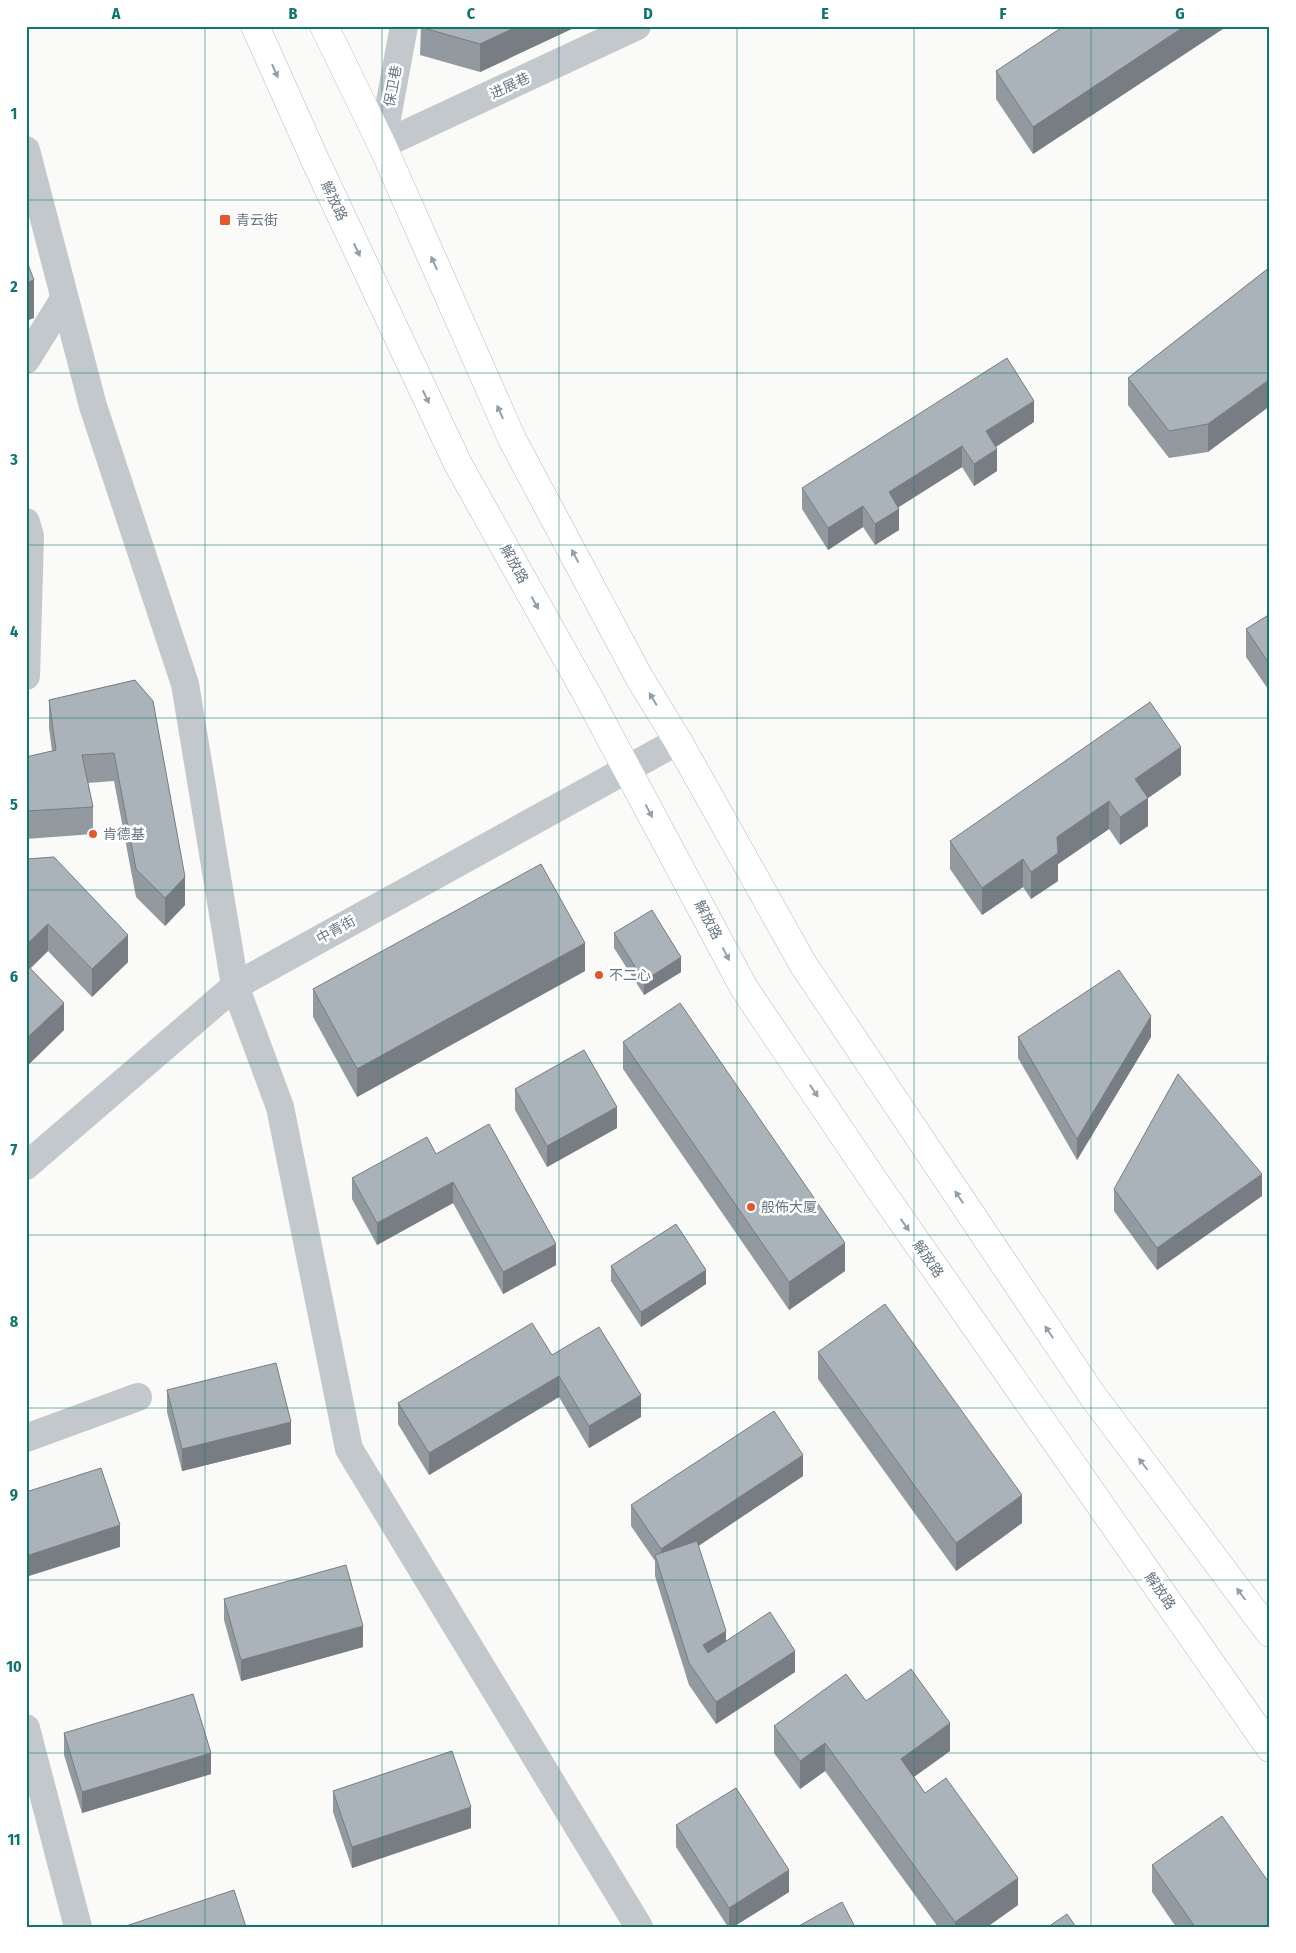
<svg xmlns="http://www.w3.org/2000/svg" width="1296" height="1953" viewBox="0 0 1296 1953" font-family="'Fira Sans Condensed','Noto Sans SC',sans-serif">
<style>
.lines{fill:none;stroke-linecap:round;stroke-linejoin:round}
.major-casing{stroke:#b5babe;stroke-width:29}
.minor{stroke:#c3c8cc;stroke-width:28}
.major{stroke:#fff;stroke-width:28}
.wall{fill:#929a9f}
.shaded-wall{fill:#777d82}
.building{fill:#aab3b9;stroke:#777d82}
.oneway{fill:#939fa8}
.grid{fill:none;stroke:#0f766e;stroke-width:1;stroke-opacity:0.55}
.poi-dot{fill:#e4572e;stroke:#fff;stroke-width:2}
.labels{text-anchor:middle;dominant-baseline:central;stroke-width:5;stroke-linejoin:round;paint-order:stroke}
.street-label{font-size:14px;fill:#657683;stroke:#fff}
.poi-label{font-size:14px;fill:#657683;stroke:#fff;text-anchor:start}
.neatline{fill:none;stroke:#0f766e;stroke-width:2}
.grid-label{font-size:16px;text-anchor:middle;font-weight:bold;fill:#0f766e}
</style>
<rect width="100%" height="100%" fill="#fafaf8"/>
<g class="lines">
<defs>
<g id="major">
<polyline points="255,26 316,162 458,464 589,698 744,988 881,1191 1270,1748"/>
<polyline points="324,26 382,145 512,439 639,677 678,741 803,964 1092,1395 1270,1633"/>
</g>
</defs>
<use href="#major" class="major-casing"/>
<g class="minor">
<polyline points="382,145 637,26"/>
<polyline points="382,145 404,26"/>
<polyline points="26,150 93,406 185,684 235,986 280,1107 349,1449 639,1927"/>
<polyline points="26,360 64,299"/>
<polyline points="26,522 30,536 26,676"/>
<polyline points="26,1166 235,986 678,741"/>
<polyline points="26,1438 138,1397"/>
<polyline points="26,1728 78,1927"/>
</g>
<use href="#major" class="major"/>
</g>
<g class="wall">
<polygon points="421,26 578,26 480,72 420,55"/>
<polygon points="1226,26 1033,154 996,99 996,71"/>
<polygon points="1270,267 1208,452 1169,458 1128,405 1128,378"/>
<polygon points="1034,422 996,447 997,471 974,486 962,467 899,507 899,530 875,545 863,527 828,550 802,509 802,488"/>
<polygon points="1270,614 1270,692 1246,657 1246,629"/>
<polygon points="135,680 185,905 165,926 136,897 114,781 88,783 93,807 93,834 26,839 26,757 52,751 49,728 49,700"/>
<polygon points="1181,775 1148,798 1148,826 1120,845 1109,829 1058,864 1058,881 1031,899 1023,887 982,915 950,869 950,841"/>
<polygon points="26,859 128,962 92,997 48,951 31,968 64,1030 26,1067"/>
<polygon points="614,933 681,972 644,995 614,948"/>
<polygon points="585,971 357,1097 313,1017 313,989"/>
<polygon points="1018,1037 1151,1037 1077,1160 1018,1058"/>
<polygon points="623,1042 845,1271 789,1310 623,1069"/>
<polygon points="515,1089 617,1128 547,1167 515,1110"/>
<polygon points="436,1154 556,1265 503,1294 453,1203 377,1245 352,1199 352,1178"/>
<polygon points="1114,1189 1262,1196 1157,1270 1114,1211"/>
<polygon points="611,1266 706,1284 641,1327 611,1281"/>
<polygon points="818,1352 1022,1523 956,1571 818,1379"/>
<polygon points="552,1355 641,1417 589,1448 559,1397 429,1475 398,1424 398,1403"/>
<polygon points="167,1390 291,1444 182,1471 167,1412"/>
<polygon points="803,1476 698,1546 726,1641 795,1672 716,1724 689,1685 655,1576 655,1561 631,1526 631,1505"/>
<polygon points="224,1599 363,1647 241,1681 224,1620"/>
<polygon points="866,1701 950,1751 914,1777 925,1793 1018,1905 987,1927 938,1927 825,1771 800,1789 774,1753 774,1726"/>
<polygon points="64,1733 211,1774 82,1813 64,1755"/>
<polygon points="333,1791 471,1828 352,1868 333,1812"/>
<polygon points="676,1825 789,1892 733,1927 728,1927 676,1847"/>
<polygon points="1152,1865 1270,1927 1176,1927 1152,1892"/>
</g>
<g class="shaded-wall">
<polygon points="518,26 578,26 480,72 480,44"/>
<polygon points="1185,26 1226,27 1033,154 1033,127"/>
<polygon points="34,280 34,318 26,321 26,283"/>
<polygon points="1270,379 1270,406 1208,452 1208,424"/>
<polygon points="1034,401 1034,422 986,453 986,431"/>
<polygon points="962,446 962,467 889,513 889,492"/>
<polygon points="997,449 997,471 974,486 974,464"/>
<polygon points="863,506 863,527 828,550 828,528"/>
<polygon points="899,509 899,530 875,545 875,524"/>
<polygon points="1181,747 1181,775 1135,807 1135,779"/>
<polygon points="1148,798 1148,826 1120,845 1120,817"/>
<polygon points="1109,801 1109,829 1058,864 1058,881 1031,899 1031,872 1057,837"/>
<polygon points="1023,859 1023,887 982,915 982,888"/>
<polygon points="185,877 185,905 165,926 165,898"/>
<polygon points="48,924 48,951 26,972 26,945"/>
<polygon points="128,935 128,962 92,997 92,969"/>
<polygon points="585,943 585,971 357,1097 357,1069"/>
<polygon points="681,957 681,972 644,995 644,981"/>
<polygon points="64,1003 64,1030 26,1067 26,1039"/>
<polygon points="1151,1016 1151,1037 1077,1160 1077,1139"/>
<polygon points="617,1107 617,1128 547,1167 547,1146"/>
<polygon points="1262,1174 1262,1196 1157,1270 1157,1248"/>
<polygon points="453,1182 453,1203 377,1245 377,1223"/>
<polygon points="845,1243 845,1271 789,1310 789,1282"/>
<polygon points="556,1244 556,1265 503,1294 503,1272"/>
<polygon points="706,1270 706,1284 641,1327 641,1312"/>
<polygon points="559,1376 559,1397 429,1475 429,1453"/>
<polygon points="641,1395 641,1417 589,1448 589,1426"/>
<polygon points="291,1422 291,1444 182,1471 182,1449"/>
<polygon points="803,1455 803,1476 661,1571 661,1549"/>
<polygon points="1022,1495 1022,1523 956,1571 956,1543"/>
<polygon points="120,1525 120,1547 26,1577 26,1556"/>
<polygon points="363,1626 363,1647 241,1681 241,1660"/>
<polygon points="726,1631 726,1653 703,1666 703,1645"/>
<polygon points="795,1651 795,1672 716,1724 716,1702"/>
<polygon points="950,1723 950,1751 901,1786 901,1759"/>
<polygon points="825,1743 825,1771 800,1789 800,1761"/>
<polygon points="211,1753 211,1774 82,1813 82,1792"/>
<polygon points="471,1807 471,1828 352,1868 352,1847"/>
<polygon points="789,1870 789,1892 733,1927 729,1927 729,1908"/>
<polygon points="1018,1878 1018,1905 987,1927 955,1927 955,1922"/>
</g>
<g class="building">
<polygon points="421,26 518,26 480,44 420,27"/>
<polygon points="1064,26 1185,26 1033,127 996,71"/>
<polygon points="26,259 34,280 26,283"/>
<polygon points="1270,267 1270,379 1208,424 1169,431 1128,378"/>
<polygon points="1007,358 1034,401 986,431 997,449 974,464 962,446 889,492 899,509 875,524 863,506 828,528 802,488"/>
<polygon points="1270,614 1270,665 1246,629"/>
<polygon points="135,680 153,701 185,877 165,898 136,869 114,753 82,755 93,807 26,811 26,757 56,750 49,700"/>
<polygon points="1150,702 1181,747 1135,779 1148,798 1120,817 1109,801 1057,837 1058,853 1031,872 1023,859 982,888 950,841"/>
<polygon points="54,857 128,935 92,969 48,924 26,945 26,859"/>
<polygon points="541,864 585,943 357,1069 313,989"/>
<polygon points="652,910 681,957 644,981 614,933"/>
<polygon points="26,964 64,1003 26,1039"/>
<polygon points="1119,970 1151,1016 1077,1139 1018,1037"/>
<polygon points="680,1003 845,1243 789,1282 623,1042"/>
<polygon points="584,1050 617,1107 547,1146 515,1089"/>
<polygon points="1178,1074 1262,1174 1157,1248 1114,1189"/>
<polygon points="489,1124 556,1244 503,1272 453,1182 377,1223 352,1178 427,1137 436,1154"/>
<polygon points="676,1224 706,1270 641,1312 611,1266"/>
<polygon points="885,1304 1022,1495 956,1543 818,1352"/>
<polygon points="532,1323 552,1355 599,1327 641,1395 589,1426 559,1376 429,1453 398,1403"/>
<polygon points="276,1363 291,1422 182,1449 167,1390"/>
<polygon points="774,1411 803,1455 661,1549 631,1505"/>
<polygon points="101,1468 120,1525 26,1556 26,1492"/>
<polygon points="697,1541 726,1631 703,1645 708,1653 770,1612 795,1651 716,1702 689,1663 655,1555"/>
<polygon points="346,1565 363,1626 241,1660 224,1599"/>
<polygon points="911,1669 950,1723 901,1759 925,1793 946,1778 1018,1878 955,1922 825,1743 800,1761 774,1726 846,1674 866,1701"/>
<polygon points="193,1694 211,1753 82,1792 64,1733"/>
<polygon points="452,1751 471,1807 352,1847 333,1791"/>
<polygon points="736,1788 789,1870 729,1908 676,1825"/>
<polygon points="1222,1816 1270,1884 1270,1927 1195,1927 1152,1865"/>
<polygon points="234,1890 246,1927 123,1927"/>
<polygon points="842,1902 855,1927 797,1927"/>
<polygon points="1067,1914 1076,1927 1048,1927"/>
</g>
<defs><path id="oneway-solid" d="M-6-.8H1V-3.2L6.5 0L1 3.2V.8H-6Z" transform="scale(1.25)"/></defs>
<g class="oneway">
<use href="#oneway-solid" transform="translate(275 71) rotate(66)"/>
<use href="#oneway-solid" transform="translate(357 250) rotate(65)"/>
<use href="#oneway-solid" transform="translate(434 263) rotate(-114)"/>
<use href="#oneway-solid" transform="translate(426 397) rotate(65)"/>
<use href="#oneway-solid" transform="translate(500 412) rotate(-114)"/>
<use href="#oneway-solid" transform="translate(575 556) rotate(-118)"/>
<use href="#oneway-solid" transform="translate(535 603) rotate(61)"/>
<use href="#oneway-solid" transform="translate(653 699) rotate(-121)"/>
<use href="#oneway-solid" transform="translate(649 811) rotate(62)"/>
<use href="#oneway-solid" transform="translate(726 954) rotate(62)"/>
<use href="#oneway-solid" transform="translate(814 1091) rotate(56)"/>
<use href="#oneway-solid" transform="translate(959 1197) rotate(-124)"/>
<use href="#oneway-solid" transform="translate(905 1225) rotate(55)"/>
<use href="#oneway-solid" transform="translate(1049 1332) rotate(-124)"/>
<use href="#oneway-solid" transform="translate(1143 1464) rotate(-127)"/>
<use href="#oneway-solid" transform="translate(1241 1594) rotate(-127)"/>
</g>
<path class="grid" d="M205,26v1901M382,26v1901M559,26v1901M737,26v1901M914,26v1901M1091,26v1901M26,200h1244M26,373h1244M26,545h1244M26,718h1244M26,890h1244M26,1063h1244M26,1235h1244M26,1408h1244M26,1580h1244M26,1753h1244"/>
<g class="poi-dot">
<rect x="219" y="214" width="12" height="12" rx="2.5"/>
<circle cx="93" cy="834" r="5"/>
<circle cx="599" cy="975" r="5"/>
<circle cx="751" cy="1207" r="5"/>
</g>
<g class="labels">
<g class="street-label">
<text transform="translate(393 86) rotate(-80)">保卫巷</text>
<text transform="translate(510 86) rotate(-25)">进展巷</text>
<text transform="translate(334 201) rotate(65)">解放路</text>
<text transform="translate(514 564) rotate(61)">解放路</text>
<text transform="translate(708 920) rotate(62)">解放路</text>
<text transform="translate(336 930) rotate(-29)">中青街</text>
<text transform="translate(928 1259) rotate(55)">解放路</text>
<text transform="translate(1160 1591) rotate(55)">解放路</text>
</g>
<g class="poi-label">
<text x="236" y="220">青云街</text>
<text x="103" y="834">肯德基</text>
<text x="609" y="975">不二心</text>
<text x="761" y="1207">般佈大厦</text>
</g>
</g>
<rect width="1296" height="1953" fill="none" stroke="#ffffff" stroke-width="55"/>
<rect x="28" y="28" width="1240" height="1898" class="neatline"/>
<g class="grid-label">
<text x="116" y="19">A</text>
<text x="293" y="19">B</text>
<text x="471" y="19">C</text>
<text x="648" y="19">D</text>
<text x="825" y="19">E</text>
<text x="1003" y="19">F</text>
<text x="1180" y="19">G</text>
<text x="14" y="119">1</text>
<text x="14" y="292">2</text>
<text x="14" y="465">3</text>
<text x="14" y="637">4</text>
<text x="14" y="810">5</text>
<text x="14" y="982">6</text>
<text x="14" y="1155">7</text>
<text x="14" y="1327">8</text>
<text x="14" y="1500">9</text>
<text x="14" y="1672">10</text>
<text x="14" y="1845">11</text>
</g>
</svg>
